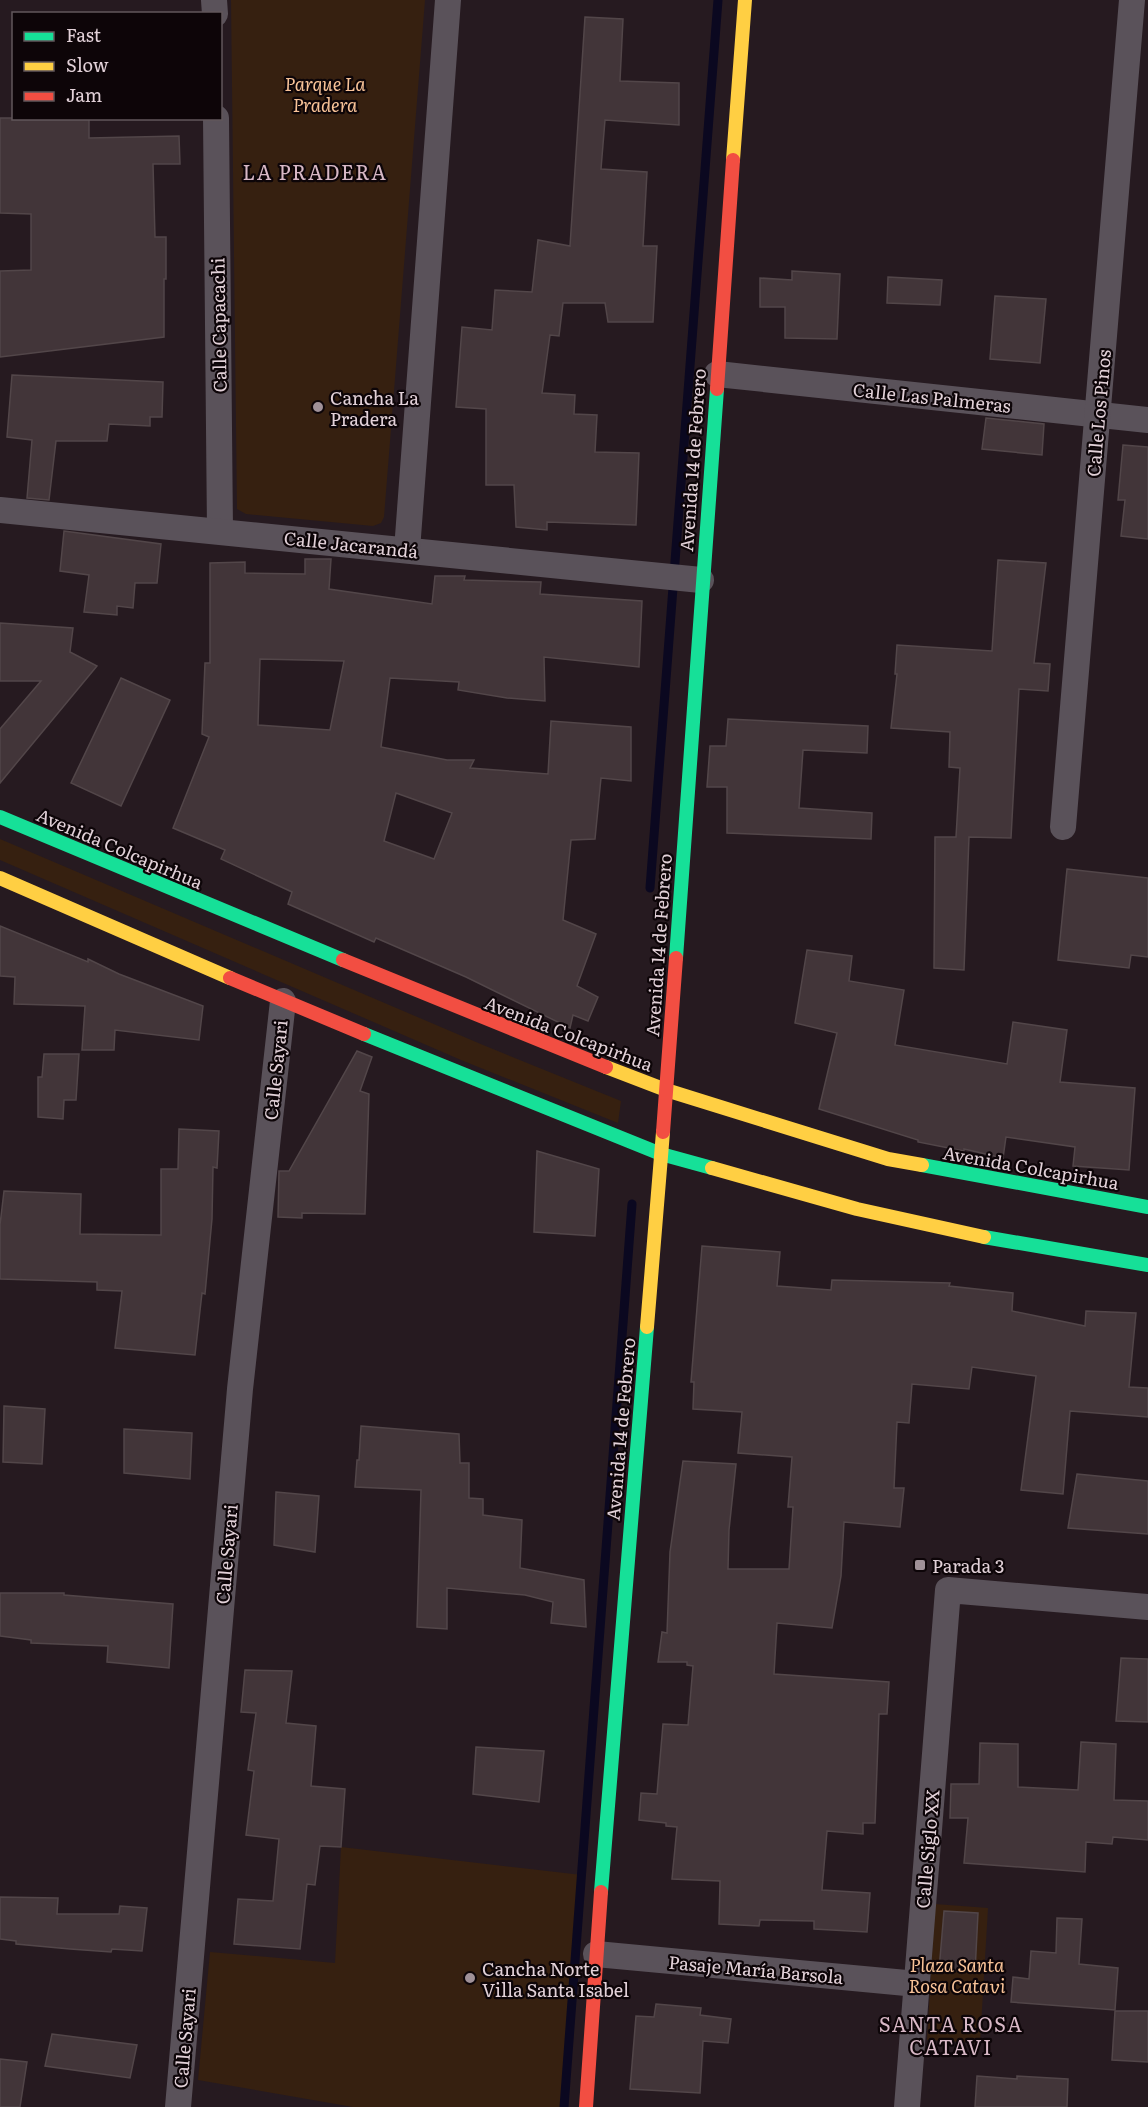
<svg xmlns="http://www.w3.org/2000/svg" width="1148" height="2107" viewBox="0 0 1148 2107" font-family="Literata,serif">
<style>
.green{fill:#362010}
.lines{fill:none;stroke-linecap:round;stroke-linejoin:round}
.stream{stroke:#0b0820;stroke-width:9}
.building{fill:#423539;stroke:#524649;stroke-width:1.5;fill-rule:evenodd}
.street{stroke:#5a525a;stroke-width:26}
.fast{stroke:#16e098;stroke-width:14}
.slow{stroke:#ffcf43;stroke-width:14}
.jam{stroke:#f24e42;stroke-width:14}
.poi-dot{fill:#a09198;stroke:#0d0508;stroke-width:2}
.labels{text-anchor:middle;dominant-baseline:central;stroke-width:4.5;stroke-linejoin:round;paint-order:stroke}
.park-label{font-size:18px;font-style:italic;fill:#f9c398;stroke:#0d0508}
.street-label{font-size:18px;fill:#e2d1d8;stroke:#0d0508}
.poi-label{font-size:18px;fill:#e2d1d8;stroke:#0d0508;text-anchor:start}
.neighbourhood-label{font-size:20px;letter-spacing:1.5px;fill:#d8b8c6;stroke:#0d0508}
</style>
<rect width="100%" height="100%" fill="#261a20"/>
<g class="green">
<polygon points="231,0 425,0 384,517 381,523 373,526 246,514 237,509"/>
<polygon points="0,839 483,1045 621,1101 618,1123 461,1060 0,860"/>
<polygon points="341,1847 582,1875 561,2107 353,2107 198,2080 210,1952 335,1963"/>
<polygon points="935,1904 988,1908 980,2043 927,2040"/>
</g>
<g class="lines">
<g class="stream">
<polyline points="650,888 718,0"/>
<polyline points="564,2107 632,1204"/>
</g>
</g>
<g class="building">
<polygon points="585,17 623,19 620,81 679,83 679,125 605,120 601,169 647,172 643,246 657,246 653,322 608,322 605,303 563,303 559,336 550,335 542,393 575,395 574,414 597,415 595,452 639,453 636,525 547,522 547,530 516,527 514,485 486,485 486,409 456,407 462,327 492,330 495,290 532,292 538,240 570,246"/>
<polygon points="0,118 89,118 89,138 179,136 180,164 153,164 155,237 166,237 166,279 164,279 164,337 0,357 0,271 31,270 31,214 0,213"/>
<polygon points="792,271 840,274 837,339 785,338 785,307 760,307 760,278 792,280"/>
<polygon points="888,277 942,280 940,305 887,303"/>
<polygon points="995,296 1046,299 1040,363 990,359"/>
<polygon points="12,375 163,382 162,417 150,417 150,426 109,424 107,441 56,441 49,500 27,498 32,440 7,437"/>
<polygon points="986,418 1044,424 1042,455 982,449"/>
<polygon points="1123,445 1148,447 1148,539 1121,536 1125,500 1118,500"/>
<polygon points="64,531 161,544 157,583 135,583 133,608 117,606 117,615 84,612 89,575 60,571"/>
<path d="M305,559h26l-2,30 103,15 3,-28h30l-1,4 77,2 -1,12 102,7 -3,66 -95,-10 1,44 -38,-3 -49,-8 1,-8 -69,-4 -9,69 66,13h27l-4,8 78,6 3,-53 80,6v54l-30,-3 -6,61 -24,1 -8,80 33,14 -19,52 21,11 -10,24 -15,-6 -3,13 -104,-51 -90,-39 -2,4 -86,-38 4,-12 -71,-33 4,-9 -52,-22 36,-91 -7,-3 3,-71h5v-100l35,-1v11l60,1zM260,659l84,2 -14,69 -72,-5zM396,793l56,20 -18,46 -50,-18z"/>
<polygon points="998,560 1046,563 1034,663 1050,664 1048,691 1019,689 1011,838 969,837 964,970 934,968 935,837 956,837 960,768 949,767 950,732 891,728 897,674 895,674 897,645 992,651"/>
<polygon points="0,623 73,628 70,652 97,666 0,783 0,729 41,681 0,681"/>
<polygon points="121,678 170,700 121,806 71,783"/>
<polygon points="728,719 868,726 867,753 803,750 799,808 872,813 871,839 727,833 727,787 707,787 710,746 726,746"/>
<polygon points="1067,869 1148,878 1148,957 1131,955 1129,968 1058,960"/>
<polygon points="0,926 88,962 88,959 119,974 203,1006 199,1040 115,1030 114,1050 82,1050 85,1006 14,1004 15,977 0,976"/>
<polygon points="807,950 852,956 849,981 904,990 895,1045 1007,1064 1013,1022 1067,1030 1060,1082 1135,1088 1129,1170 1073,1166 1075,1147 1006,1137 1003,1158 964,1149 964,1151 918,1142 918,1140 819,1109 837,1033 795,1023"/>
<polygon points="357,1051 372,1057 360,1091 369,1094 365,1214 302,1213 302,1218 278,1217 279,1171 289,1171"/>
<polygon points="44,1054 79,1054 76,1100 64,1100 63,1119 38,1117 38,1077 42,1077"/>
<polygon points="179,1129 219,1131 217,1168 213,1167 212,1219 205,1294 202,1293 195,1355 115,1348 122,1291 97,1290 97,1282 0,1279 0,1225 4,1191 81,1194 80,1234 161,1235 161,1169 178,1169"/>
<polygon points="537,1151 599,1169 595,1236 534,1232"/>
<polygon points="702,1246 780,1252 777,1286 831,1290 832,1280 950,1283 949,1286 1013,1293 1012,1311 1085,1326 1086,1311 1136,1313 1129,1387 1148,1388 1148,1417 1070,1411 1063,1494 1021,1490 1036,1376 972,1367 969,1389 912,1384 909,1423 897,1422 894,1488 904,1488 900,1527 844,1522 841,1576 832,1628 777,1623 774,1674 889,1682 887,1714 879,1714 875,1823 863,1823 863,1834 827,1831 822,1890 870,1893 867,1932 814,1929 814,1921 760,1920 759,1926 719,1924 720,1881 672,1879 677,1827 666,1826 666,1823 639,1820 641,1793 657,1794 663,1724 688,1725 693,1666 687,1665 687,1662 658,1662 662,1632 667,1633 670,1552 683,1461 736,1464 729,1530 728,1569 789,1569 793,1507 788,1507 792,1457 738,1453 742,1412 693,1409 694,1382 691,1382"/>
<polygon points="4,1406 45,1409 42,1464 3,1462"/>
<polygon points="361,1426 459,1434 460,1463 469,1463 469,1498 483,1499 483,1515 522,1520 520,1568 584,1580 586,1627 551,1623 553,1602 525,1595 447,1588 447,1629 417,1627 421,1490 355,1487 357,1460 359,1460"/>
<polygon points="124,1429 192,1433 190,1479 124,1473"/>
<polygon points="1077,1474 1148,1481 1148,1534 1068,1528"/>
<polygon points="276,1492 319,1496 315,1552 274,1545"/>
<polygon points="0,1593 64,1593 64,1595 173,1604 169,1668 107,1662 108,1646 31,1643 31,1640 0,1636"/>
<polygon points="1121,1658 1148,1659 1148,1722 1116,1721"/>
<polygon points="245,1670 292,1671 286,1723 316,1726 311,1786 345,1789 341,1847 320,1846 315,1885 307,1884 300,1949 234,1944 238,1899 273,1901 279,1839 246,1835 254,1771 248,1770 256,1713 241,1712"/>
<polygon points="1081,1742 1116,1744 1114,1800 1148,1801 1148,1840 1113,1837 1112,1844 1086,1842 1085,1872 964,1863 968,1818 950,1818 951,1784 979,1784 980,1743 1018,1744 1018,1787 1078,1790"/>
<polygon points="476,1747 544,1751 539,1802 473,1794"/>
<polygon points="0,1897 58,1898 57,1914 119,1914 120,1906 147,1908 142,1951 112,1949 111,1952 70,1949 16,1944 16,1941 0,1939"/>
<polygon points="944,1911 978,1913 975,1972 939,1970"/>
<polygon points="1057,1918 1082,1919 1079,1964 1118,1968 1115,2010 1011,2002 1013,1977 1029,1979 1031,1951 1056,1953"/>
<polygon points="656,2004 701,2008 700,2015 731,2019 728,2043 703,2041 700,2093 630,2089 636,2016 654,2017"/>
<polygon points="1115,2011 1148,2011 1148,2062 1112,2060"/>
<polygon points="52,2034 137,2045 130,2078 45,2066"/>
<polygon points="0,2059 27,2062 20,2107 0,2107"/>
<polygon points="977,2076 1017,2079 1017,2076 1068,2079 1067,2107 975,2107"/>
</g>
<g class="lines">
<g class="street">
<polyline points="214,0 215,14"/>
<polyline points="216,118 220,531"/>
<polyline points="717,374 1148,420"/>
<polyline points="0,510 701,580"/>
<polyline points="407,550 448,0"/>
<polyline points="1063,827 1132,0"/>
<polyline points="596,1954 917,1984"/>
<polyline points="178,2107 240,1389 283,1001"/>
<polyline points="907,2107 948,1590 1148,1607"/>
</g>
<g class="fast">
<polyline points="0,817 343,960"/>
<polyline points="676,958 717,389"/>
<polyline points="364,1034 661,1154 712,1168"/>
<polyline points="922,1165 1148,1207"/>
<polyline points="984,1237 1148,1265"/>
<polyline points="601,1892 647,1327"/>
</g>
<g class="slow">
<polyline points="733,160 745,0"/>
<polyline points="0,878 230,978"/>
<polyline points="606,1067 666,1090 888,1159 922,1165"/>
<polyline points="712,1168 857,1209 984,1237"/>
<polyline points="647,1327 663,1132"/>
</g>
<g class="jam">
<polyline points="717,389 733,160"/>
<polyline points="343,960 606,1067"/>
<polyline points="230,978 364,1034"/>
<polyline points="663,1132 676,958"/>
<polyline points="586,2107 601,1892"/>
</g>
</g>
<g class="poi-dot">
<circle cx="318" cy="407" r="6"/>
<rect x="914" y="1559" width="12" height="12" rx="3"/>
<circle cx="470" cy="1978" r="6"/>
</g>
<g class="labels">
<g class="park-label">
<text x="325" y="83">Parque La<tspan x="325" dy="21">Pradera</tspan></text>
<text x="957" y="1964">Plaza Santa<tspan x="957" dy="21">Rosa Catavi</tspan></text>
</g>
<g class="street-label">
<text transform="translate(218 325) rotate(-91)">Calle Capacachi</text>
<text transform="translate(932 397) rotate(6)">Calle Las Palmeras</text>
<text transform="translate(1098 413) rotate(-85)">Calle Los Pinos</text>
<text transform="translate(692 460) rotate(-86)">Avenida 14 de Febrero</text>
<text transform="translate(351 544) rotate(6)">Calle Jacarandá</text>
<text transform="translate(120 848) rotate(23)">Avenida Colcapirhua</text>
<text transform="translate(658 945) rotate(-86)">Avenida 14 de Febrero</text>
<text transform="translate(569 1033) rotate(21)">Avenida Colcapirhua</text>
<text transform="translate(275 1070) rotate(-84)">Calle Sayari</text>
<text transform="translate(1031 1167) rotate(10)">Avenida Colcapirhua</text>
<text transform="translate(620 1429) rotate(-85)">Avenida 14 de Febrero</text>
<text transform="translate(226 1554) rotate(-85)">Calle Sayari</text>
<text transform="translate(927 1849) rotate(-85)">Calle Siglo XX</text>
<text transform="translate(756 1969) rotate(5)">Pasaje María Barsola</text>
<text transform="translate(184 2038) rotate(-85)">Calle Sayari</text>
</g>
<g class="poi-label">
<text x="330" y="397">Cancha La<tspan x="330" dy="21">Pradera</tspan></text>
<text x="932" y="1565">Parada 3</text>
<text x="482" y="1968">Cancha Norte<tspan x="482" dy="21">Villa Santa Isabel</tspan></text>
</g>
<g class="neighbourhood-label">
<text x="315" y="171">LA PRADERA</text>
<text x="951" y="2023">SANTA ROSA<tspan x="951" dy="23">CATAVI</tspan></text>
</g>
</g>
<rect x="12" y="12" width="210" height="108" fill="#0d0508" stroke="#62575b" stroke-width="1.5"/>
<rect x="24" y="32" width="30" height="9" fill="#16e098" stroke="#62575b" stroke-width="1.5"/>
<text x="66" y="42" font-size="18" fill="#e2d1d8">Fast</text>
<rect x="24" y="62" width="30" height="9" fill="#ffcf43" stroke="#62575b" stroke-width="1.5"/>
<text x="66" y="72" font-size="18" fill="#e2d1d8">Slow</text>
<rect x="24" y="92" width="30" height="9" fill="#f24e42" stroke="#62575b" stroke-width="1.5"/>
<text x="66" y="102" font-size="18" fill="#e2d1d8">Jam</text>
</svg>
